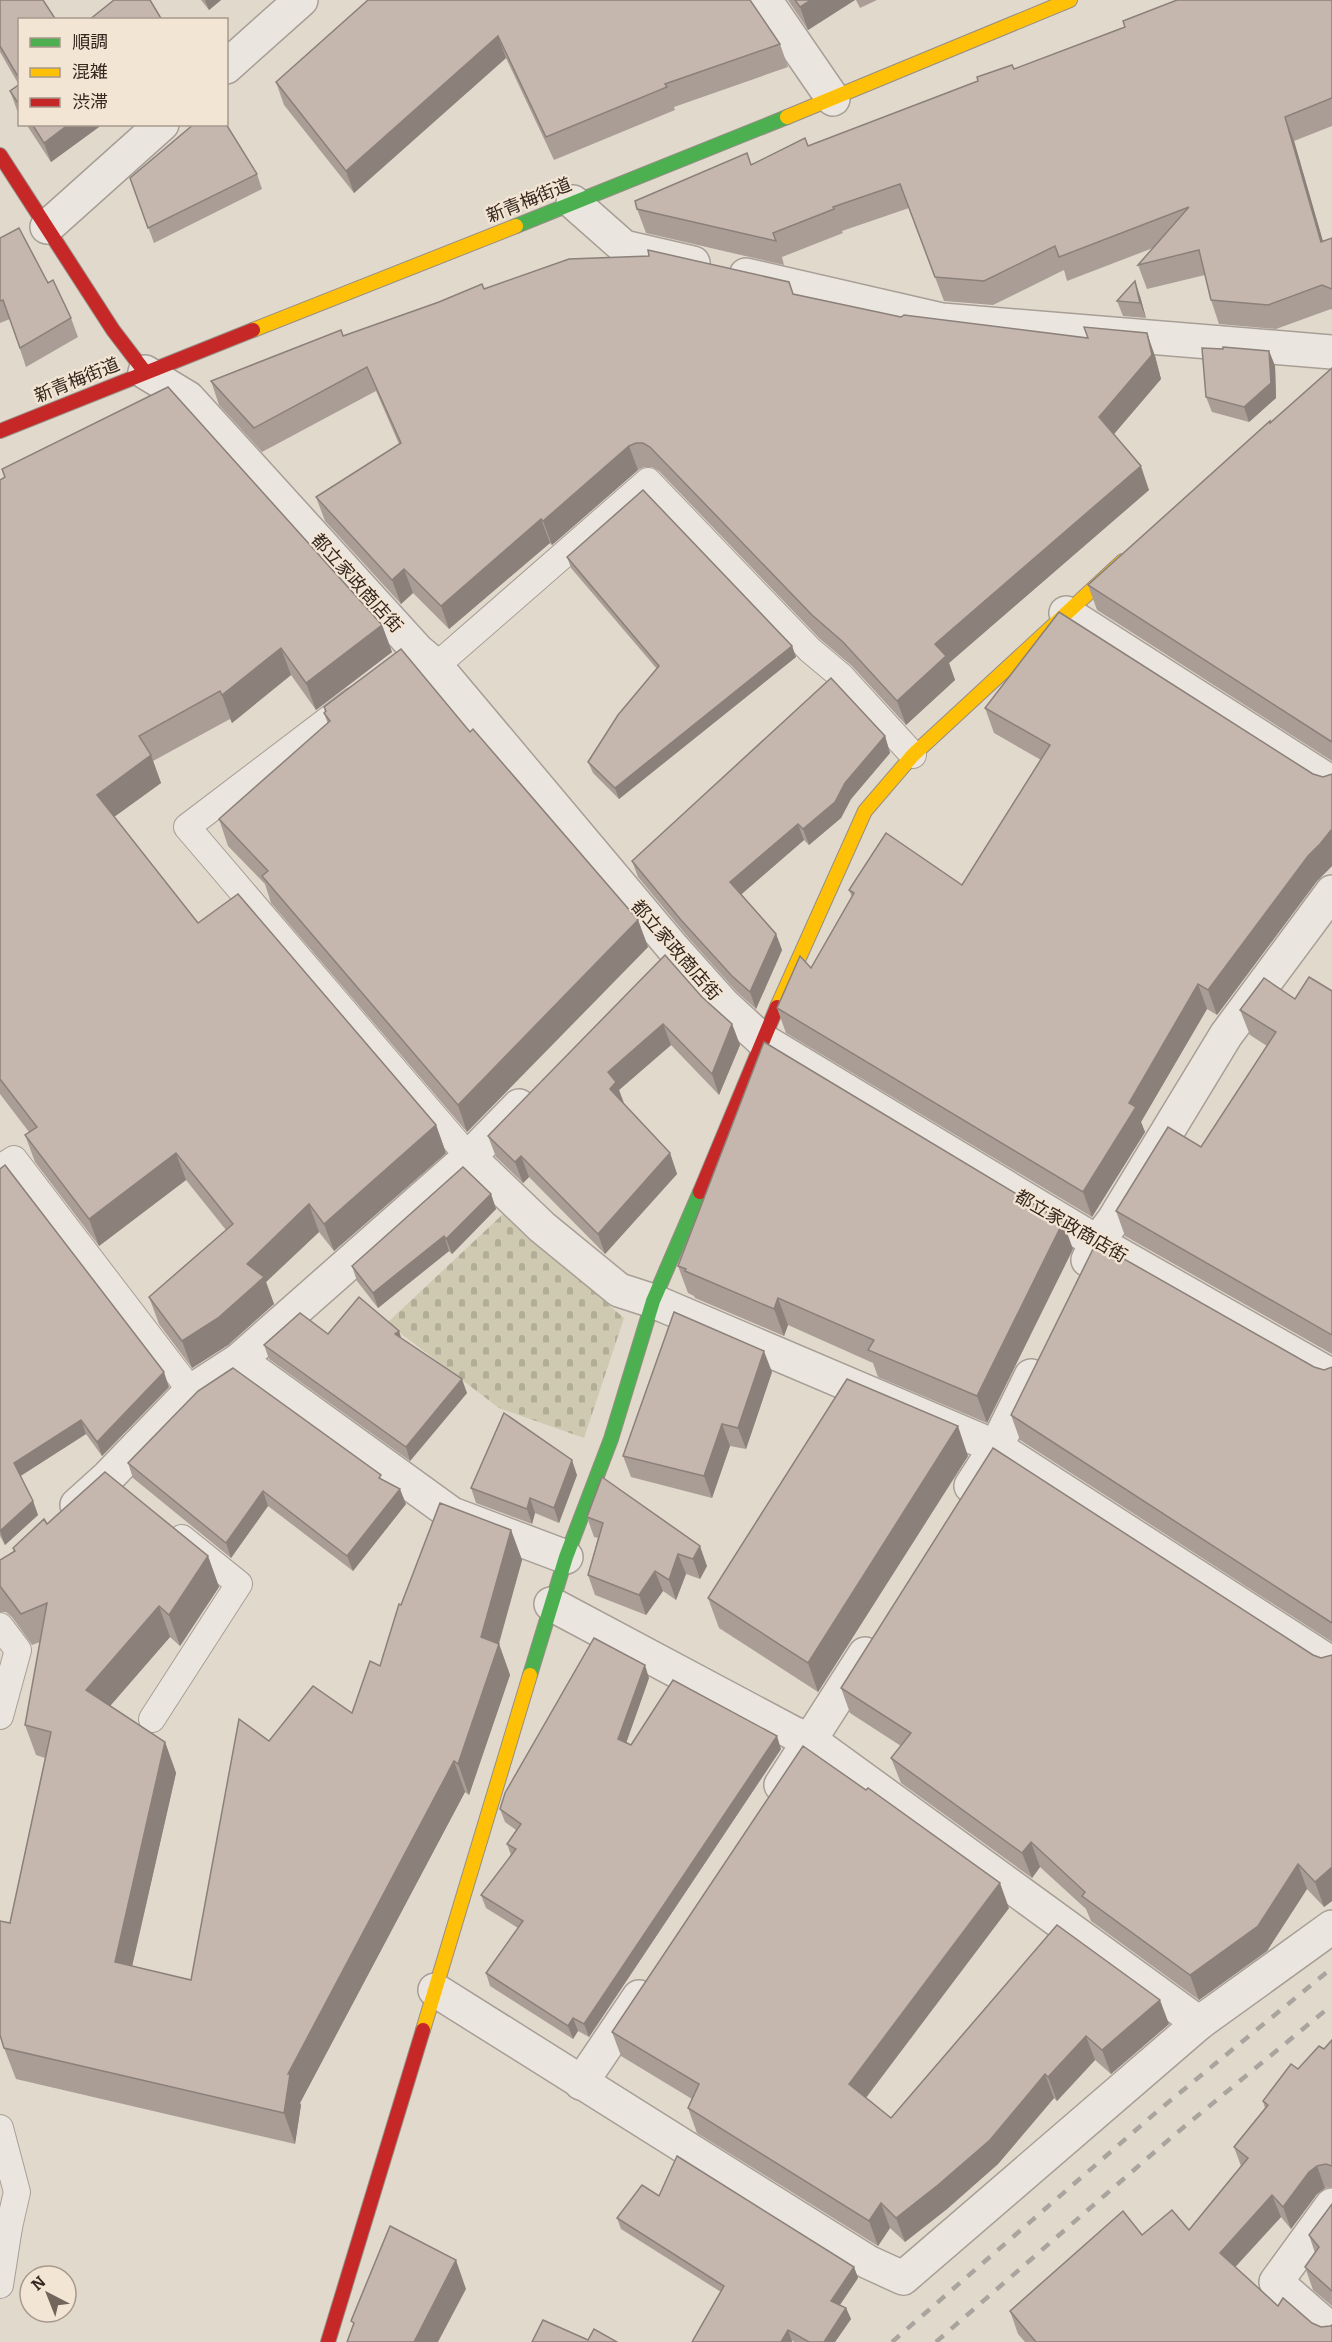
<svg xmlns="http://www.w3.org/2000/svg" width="1332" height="2342" viewBox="0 0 1332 2342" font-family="Bitter,'Noto Sans JP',serif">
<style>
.cemetery{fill:url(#cemetery-stones)}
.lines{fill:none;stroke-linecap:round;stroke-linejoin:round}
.lane-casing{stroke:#a79f96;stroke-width:28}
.street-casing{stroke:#a79f96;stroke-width:36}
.fast-casing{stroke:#978e86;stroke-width:16}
.slow-casing{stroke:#978e86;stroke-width:16}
.jam-casing{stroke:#978e86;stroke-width:16}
.lane{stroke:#eae5df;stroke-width:26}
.street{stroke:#eae5df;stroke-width:33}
.fast{stroke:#4caf50;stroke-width:14}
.slow{stroke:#ffc107;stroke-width:14}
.jam{stroke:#c62828;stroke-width:14}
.rail{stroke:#aaa49f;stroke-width:4.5;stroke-dasharray:10 10;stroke-linecap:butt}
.wall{fill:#aa9d96}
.shaded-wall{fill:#8b807a}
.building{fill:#c6b7ae;stroke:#8b807a;stroke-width:1.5}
.labels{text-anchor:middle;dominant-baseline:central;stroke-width:4.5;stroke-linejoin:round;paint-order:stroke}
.street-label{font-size:18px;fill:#35271f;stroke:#f3e5d4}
</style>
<defs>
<pattern id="cemetery-stones" width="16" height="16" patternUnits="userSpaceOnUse" patternTransform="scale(1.5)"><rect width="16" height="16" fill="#cec9b0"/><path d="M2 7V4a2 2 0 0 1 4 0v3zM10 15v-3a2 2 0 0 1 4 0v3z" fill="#b2ad97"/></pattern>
</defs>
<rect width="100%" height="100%" fill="#e2d9cd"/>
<polygon class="cemetery" points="503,1214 624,1318 584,1438 499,1408 387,1323"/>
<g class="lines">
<defs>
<g id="lane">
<polyline points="436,666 648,481 810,650 841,676 913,755"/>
<polyline points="354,700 187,827 469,1157"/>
<polyline points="0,1168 14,1159 191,1391"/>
<polyline points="0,1626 18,1650 0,1716"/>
<polyline points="152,1719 239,1584 182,1538"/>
<polyline points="0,2128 17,2192 9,2227"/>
<polyline points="0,2227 9,2227 0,2285"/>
</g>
<g id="street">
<polyline points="765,0 833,99"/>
<polyline points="226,67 301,0"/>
<polyline points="573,202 624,247 693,263"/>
<polyline points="47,227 162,124"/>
<polyline points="746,275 942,320 1332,352"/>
<polyline points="145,372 188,398 418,651 436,666 673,948 724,1005 762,1040 1097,1242 1332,1376"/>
<polyline points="1066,613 1332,783"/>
<polyline points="469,1157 542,1227 619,1290 653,1301 996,1447 1332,1664"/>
<polyline points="1088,1260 1097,1242 1113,1221 1226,1035 1332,892"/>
<polyline points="239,1360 452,1514 566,1557"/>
<polyline points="971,1486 996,1447 1031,1376"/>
<polyline points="77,1505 108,1477 191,1391 239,1360 469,1157 519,1106"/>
<polyline points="551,1604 793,1733 810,1740 1199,2023"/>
<polyline points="781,1785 865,1654"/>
<polyline points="435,1990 868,2262 903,2278 1199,2023 1332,1927"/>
<polyline points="581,2083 639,1997"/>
<polyline points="1332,2205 1276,2282 1332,2331"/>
</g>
<g id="fast">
<polyline points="516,226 787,117"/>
<polyline points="530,1675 566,1557 611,1439 653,1301 700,1192"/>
</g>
<g id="slow">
<polyline points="787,117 1070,0"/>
<polyline points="253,330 516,226"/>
<polyline points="777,1007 865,811 913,755 1123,561"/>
<polyline points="423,2030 530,1675"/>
</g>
<g id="jam">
<polyline points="0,155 113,330 145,372"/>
<polyline points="0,431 253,330"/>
<polyline points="700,1192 777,1007"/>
<polyline points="328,2342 423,2030"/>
</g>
</defs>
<use href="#lane" class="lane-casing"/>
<use href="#street" class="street-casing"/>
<use href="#fast" class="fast-casing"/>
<use href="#slow" class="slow-casing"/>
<use href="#jam" class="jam-casing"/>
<use href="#lane" class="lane"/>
<use href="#street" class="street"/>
<use href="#fast" class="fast"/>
<use href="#slow" class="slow"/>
<use href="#jam" class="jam"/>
<g class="rail">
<polyline points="892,2342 1160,2109 1332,1968"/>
<polyline points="936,2342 1173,2136 1332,2005"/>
</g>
</g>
<g class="wall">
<polygon points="0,0 20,20 20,114 17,110 10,91 19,85 0,52"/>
<polygon points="201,0 221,0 209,10"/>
<polygon points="368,0 780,44 788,67 674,107 675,110 554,160 506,58 354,193 284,105 276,82"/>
<polygon points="788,0 855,0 808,30"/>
<polygon points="856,0 877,0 860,8"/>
<polygon points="1332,0 1332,126 1294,141 1323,241 1332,238 1332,310 1331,309 1276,329 1219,324 1211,300 1205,275 1147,289 1138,265 1153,248 1067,281 1064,270 993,305 944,301 909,208 842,231 843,233 782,257 784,265 646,233 637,209 751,165 808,146 1014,69"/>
<polygon points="26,124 103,124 51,162"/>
<polygon points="257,174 262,189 154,243 130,178"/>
<polygon points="0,238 48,283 71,318 78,337 26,367 10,319 0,323"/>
<polygon points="484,289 794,294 901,317 1155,356 1161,379 1114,434 1149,490 949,663 955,680 906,725 852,666 820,639 659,471 652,467 644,467 638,470 552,545 550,543 449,629 413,593 401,604 325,521 316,497 399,444 376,391 262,452 219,405 211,381"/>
<polygon points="1140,296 1146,318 1123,316 1117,301"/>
<polygon points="1269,351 1275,366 1276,398 1249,422 1212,412 1206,397"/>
<polygon points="1332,368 1332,761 1097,610 1088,585"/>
<polygon points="0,480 382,625 392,652 316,710 291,675 232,723 230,719 153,761 161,783 114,817 198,923 436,1125 446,1153 334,1251 319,1232 266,1282 274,1304 228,1345 192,1368 159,1324 149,1297 226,1230 186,1180 99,1246 35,1162 25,1135 29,1132 0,1094"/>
<polygon points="567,557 792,646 796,657 619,799 593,773 588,762 657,669 571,568"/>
<polygon points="324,707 470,732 638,920 648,947 467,1132 271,903 265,884 228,846 219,819 328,724 324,713 325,712"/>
<polygon points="985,708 1313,774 1323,777 1332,774 1332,866 1317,881 1217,1015 1207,1009 1141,1122 1145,1132 1092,1217 786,1033 777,1008 811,968 852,897 849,890 962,885 1041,760 994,733"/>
<polygon points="885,736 890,753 851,799 841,818 809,845 804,840 741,894 776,934 782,950 756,1009 737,992 687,936 638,877 632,861"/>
<polygon points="1332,991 1332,1354 1125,1236 1116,1211 1201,1147 1267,1046 1250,1035 1240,1010"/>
<polygon points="702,997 732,1024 740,1045 719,1095 671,1045 619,1090 623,1104 670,1153 677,1174 605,1254 529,1177 523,1183 496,1157 488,1136"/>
<polygon points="0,1169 169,1387 102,1456 86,1434 20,1476 33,1501 38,1515 5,1545 0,1536"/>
<polygon points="491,1194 496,1209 452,1254 449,1251 378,1308 357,1281 352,1266"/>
<polygon points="1073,1249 987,1423 878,1377 873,1363 788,1325 784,1336 695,1298 694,1296 688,1293 678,1266"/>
<polygon points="399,1331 401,1339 467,1393 410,1461 269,1359 264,1345 328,1334"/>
<polygon points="1314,1367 1324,1370 1332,1367 1332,1642 1020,1440 1011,1415"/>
<polygon points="772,1372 746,1449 730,1446 712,1498 631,1477 623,1456"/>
<polygon points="968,1456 818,1692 719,1628 708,1598"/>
<polygon points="128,1463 383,1480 406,1504 353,1571 268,1506 231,1558 133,1478"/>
<polygon points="577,1475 559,1523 535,1513 532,1524 476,1503 471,1488"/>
<polygon points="602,1477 707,1566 700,1579 686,1574 676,1600 663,1591 646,1615 595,1595 588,1575 598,1538 594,1537 587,1517"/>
<polygon points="47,1524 208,1556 219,1587 180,1646 170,1637 110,1706 165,1742 176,1773 132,1966 191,1980 269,1741 352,1713 380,1666 401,1605 511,1530 522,1560 499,1644 510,1675 469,1795 465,1792 300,2103 301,2105 295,2144 16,2079 4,2048 10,1923 45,1758 36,1755 25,1725 40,1642 32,1645 12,1617 6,1612 0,1612 0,1560 14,1552 13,1548"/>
<polygon points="1313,1655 1321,1658 1332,1655 1332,1901 1324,1907 1307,1889 1267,1951 1199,2000 1091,1921 1086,1909 1040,1867 1032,1878 901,1783 891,1758 901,1746 850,1713 841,1688"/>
<polygon points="649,1678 626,1743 631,1745 781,1749 589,2037 578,2031 573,2039 490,1986 486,1973 518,1928 486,1908 481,1895 511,1855 507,1844 516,1830 505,1822 500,1809"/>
<polygon points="1009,1908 866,2098 891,2118 1057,1925 1169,2024 1111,2074 1095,2060 1057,2101 1054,2098 998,2164 947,2209 905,2242 890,2228 878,2246 697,2133 688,2108 692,2099 621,2056 612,2032"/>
<polygon points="1332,2040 1332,2187 1325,2188 1317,2194 1291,2229 1281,2217 1235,2267 1278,2306 1332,2342 1025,2342 1018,2334 1010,2311 1142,2235 1189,2230 1241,2166 1234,2147 1265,2108 1263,2101 1298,2069 1324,2049"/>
<polygon points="659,2196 854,2267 858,2278 840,2305 846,2308 851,2319 835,2342 794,2342 721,2292 621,2229 617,2218"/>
<polygon points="1332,2204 1332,2306 1313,2290 1305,2267 1315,2253 1309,2235"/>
</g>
<g class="shaded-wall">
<polygon points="205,0 221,0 209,10"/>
<polygon points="811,0 855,0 808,30 800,7"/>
<polygon points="498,36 506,58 354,193 346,171"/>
<polygon points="1285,117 1294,141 1330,266 1321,242"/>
<polygon points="69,124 103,124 51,162 44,143"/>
<polygon points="1135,281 1140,296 1146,318 1140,303"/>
<polygon points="1147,333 1155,356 1161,379 1108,441 1099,417"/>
<polygon points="1269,351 1275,366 1276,398 1249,422 1244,407"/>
<polygon points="629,446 638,470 552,545 543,521"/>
<polygon points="1141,466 1149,490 949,663 955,680 906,725 897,701 935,644"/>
<polygon points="541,519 550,543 449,629 441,606"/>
<polygon points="404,569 413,593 401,604 392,580"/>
<polygon points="382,625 392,652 316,710 306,683"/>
<polygon points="792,646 796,657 619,799 615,788"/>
<polygon points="281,648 291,675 232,723 222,695"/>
<polygon points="885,736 890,753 851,799 841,818 809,845 803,829"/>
<polygon points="151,755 161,783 107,822 97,795"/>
<polygon points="798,824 804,840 736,899 730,882"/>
<polygon points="1332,829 1332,866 1317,881 1217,1015 1208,990 1308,856"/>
<polygon points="638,920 648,947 467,1132 458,1105"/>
<polygon points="776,934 782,950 756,1009 750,992"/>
<polygon points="1198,984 1207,1009 1141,1122 1145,1132 1092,1217 1083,1192 1129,1103"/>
<polygon points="663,1024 671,1045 619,1090 624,1103 617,1110 610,1089 608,1072"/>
<polygon points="732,1024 740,1045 719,1095 712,1074"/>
<polygon points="436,1125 446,1153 334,1251 324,1224"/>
<polygon points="176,1153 186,1180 99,1246 89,1219"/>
<polygon points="670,1153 677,1174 605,1254 598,1234"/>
<polygon points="521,1156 529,1177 523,1183 515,1162"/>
<polygon points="491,1194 496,1209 452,1254 446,1239"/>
<polygon points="309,1204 319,1232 266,1282 274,1304 228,1345 192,1368 182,1341 247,1264"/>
<polygon points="1063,1222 1073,1249 987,1423 977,1396"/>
<polygon points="444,1236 449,1251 378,1308 373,1293"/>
<polygon points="778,1298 788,1325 784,1336 774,1309"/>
<polygon points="399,1331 403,1344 395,1334"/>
<polygon points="764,1351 772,1372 746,1449 738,1428"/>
<polygon points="164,1372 169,1387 102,1456 97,1442"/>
<polygon points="462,1379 467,1393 410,1461 406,1447"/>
<polygon points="81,1420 86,1434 19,1477 14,1463"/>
<polygon points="722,1424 730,1446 712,1498 704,1476"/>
<polygon points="958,1426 968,1456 818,1692 808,1663"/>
<polygon points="572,1460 577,1475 559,1523 554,1508"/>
<polygon points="400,1489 406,1504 353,1571 347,1556"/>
<polygon points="263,1491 268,1506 231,1558 226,1543"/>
<polygon points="530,1498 535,1513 532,1524 527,1509"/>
<polygon points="33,1501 38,1515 5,1545 0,1531"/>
<polygon points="511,1530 522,1560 498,1646 499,1644 510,1675 469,1795 458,1764 481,1637"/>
<polygon points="700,1546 707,1566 700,1579 693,1559"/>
<polygon points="678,1554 686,1574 676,1600 669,1580"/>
<polygon points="208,1556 219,1587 180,1646 169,1615"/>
<polygon points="655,1571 663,1591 646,1615 639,1595"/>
<polygon points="159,1606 170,1637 97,1721 86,1690"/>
<polygon points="645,1665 649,1678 623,1752 618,1739"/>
<polygon points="777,1736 781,1749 589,2037 584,2024"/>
<polygon points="165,1742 176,1773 126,1993 115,1962"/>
<polygon points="454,1761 465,1792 300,2103 301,2105 295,2144 284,2113 288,2074"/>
<polygon points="1031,1842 1040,1867 1032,1878 1022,1853"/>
<polygon points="1298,1864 1307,1889 1267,1951 1199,2000 1190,1975"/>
<polygon points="1332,1867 1332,1901 1324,1907 1315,1882"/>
<polygon points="1000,1883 1009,1908 858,2108 849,2084"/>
<polygon points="1160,2000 1169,2024 1111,2074 1102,2050"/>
<polygon points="573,2018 578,2031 573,2039 568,2026"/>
<polygon points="1086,2036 1095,2060 1057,2101 1048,2077"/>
<polygon points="1045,2074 1054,2098 998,2164 947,2209 905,2242 896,2218"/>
<polygon points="1317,2166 1325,2188 1317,2194 1291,2229 1283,2207 1309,2172"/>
<polygon points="1272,2195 1281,2217 1228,2275 1220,2253"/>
<polygon points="881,2203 890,2228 878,2246 869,2221"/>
<polygon points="456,2260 466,2289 438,2342 414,2342"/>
<polygon points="854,2267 858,2278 835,2312 831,2301"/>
<polygon points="846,2308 851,2319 835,2342 824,2342"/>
<polygon points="788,2330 792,2341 792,2342 781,2342"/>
</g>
<g class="building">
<polygon points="0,0 43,0 56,20 20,20 20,80 0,46"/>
<polygon points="114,0 150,0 162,20 89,20"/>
<polygon points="368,0 750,0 780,44 665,84 667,87 546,137 498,36 346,171 276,82"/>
<polygon points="795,0 811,0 800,7"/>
<polygon points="1177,0 1332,0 1332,98 1285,117 1321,242 1332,238 1332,289 1322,285 1268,305 1211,300 1199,250 1138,265 1189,207 1059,257 1055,246 984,281 935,277 900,184 833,207 834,209 773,233 776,241 637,209 635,201 747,153 751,165 805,138 808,146 978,81 977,77 1012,65 1014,69 1125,27 1123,21"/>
<polygon points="20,84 20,106 10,91"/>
<polygon points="32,124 69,124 44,143"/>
<polygon points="194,124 226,124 257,174 148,228 130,178"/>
<polygon points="19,228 48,283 53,280 71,318 20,348 3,300 0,301 0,238"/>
<polygon points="648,250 789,282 793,294 901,317 904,315 1088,338 1084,327 1147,333 1152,355 1099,417 1141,466 935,644 946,656 897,701 843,642 812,615 650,447 643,443 636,443 629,446 543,521 541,519 441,606 404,569 392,580 316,497 401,443 367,367 254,428 211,381 341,330 343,336 439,302 482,284 484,289 569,259 649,256"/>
<polygon points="1135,281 1140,303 1117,301"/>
<polygon points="1223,347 1269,351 1271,383 1244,407 1206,397 1202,348 1223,349"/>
<polygon points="1332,368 1332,742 1088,585 1270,421 1270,423"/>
<polygon points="168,387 382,625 306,683 281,648 222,695 220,691 139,736 151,755 97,795 198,923 238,894 436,1125 324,1224 309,1204 247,1264 264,1277 218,1318 182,1341 149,1297 233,1224 176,1153 89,1219 25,1135 37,1127 0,1079 0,480 5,477 2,469"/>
<polygon points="643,490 792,646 615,788 588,762 618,715 659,666 567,557"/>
<polygon points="1059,612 1313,774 1323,777 1332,774 1332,829 1320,844 1308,856 1208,990 1198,984 1129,1103 1136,1107 1083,1192 777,1008 800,956 811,968 854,893 849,890 886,833 962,885 1050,745 985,708"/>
<polygon points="401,649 470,732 473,729 638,920 458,1105 262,876 268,871 219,819 330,721 324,713 326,711 324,707"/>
<polygon points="831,678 885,736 845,783 835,802 803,829 798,824 730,882 776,934 750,992 732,976 681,920 632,861"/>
<polygon points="665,955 702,997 732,1024 712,1074 663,1024 608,1072 616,1082 610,1089 670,1153 598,1234 521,1156 515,1162 488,1136"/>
<polygon points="1309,977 1332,991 1332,1335 1116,1211 1168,1127 1201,1147 1276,1032 1240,1010 1264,978 1295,999"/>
<polygon points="764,1042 1063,1222 977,1396 868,1350 874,1340 778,1298 774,1309 685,1271 686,1269 678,1266"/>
<polygon points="5,1165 164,1372 97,1442 81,1420 14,1463 33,1501 0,1531 0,1169"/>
<polygon points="463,1167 491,1194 446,1239 444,1236 373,1293 352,1266"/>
<polygon points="1096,1243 1314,1367 1324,1370 1332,1367 1332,1623 1011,1415"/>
<polygon points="359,1297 399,1331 395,1334 462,1379 406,1447 264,1345 300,1313 328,1334"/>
<polygon points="674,1312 764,1351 738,1428 722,1424 704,1476 623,1456"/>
<polygon points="233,1368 381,1475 379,1478 400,1489 347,1556 263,1491 226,1543 128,1463 198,1391"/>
<polygon points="847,1379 958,1426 808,1663 708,1598"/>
<polygon points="504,1413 572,1460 554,1508 530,1498 527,1509 471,1488"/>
<polygon points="993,1448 1313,1655 1321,1658 1332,1655 1332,1867 1315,1882 1298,1864 1258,1926 1190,1975 1082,1896 1085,1892 1031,1842 1022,1853 891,1758 911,1733 841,1688"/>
<polygon points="105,1472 208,1556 169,1615 159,1606 86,1690 165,1742 115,1962 191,1980 239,1719 269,1741 313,1686 352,1713 370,1661 380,1666 399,1604 401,1605 440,1503 511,1530 481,1637 499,1644 458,1764 454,1761 288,2074 290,2074 284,2113 4,2048 0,2035 0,1921 10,1923 51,1732 25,1725 47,1603 21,1614 0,1586 0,1560 15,1551 13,1548 44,1519 47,1524"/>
<polygon points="602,1477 700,1546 693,1559 678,1554 669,1580 655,1571 639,1595 588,1575 603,1523 587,1517"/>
<polygon points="594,1638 645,1665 618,1739 631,1745 673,1680 777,1736 584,2024 573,2018 568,2026 486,1973 523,1921 481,1895 516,1849 507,1844 521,1824 500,1809 505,1793"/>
<polygon points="803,1746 866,1790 868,1788 1000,1883 849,2084 891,2118 1057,1925 1160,2000 1102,2050 1086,2036 1048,2077 1045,2074 990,2140 938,2185 896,2218 881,2203 869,2221 688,2108 699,2084 612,2032"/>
<polygon points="1332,2040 1332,2166 1326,2164 1317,2166 1309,2172 1283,2207 1272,2195 1220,2253 1278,2306 1283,2298 1312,2323 1321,2327 1330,2326 1332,2325 1332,2342 1036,2342 1010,2311 1123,2211 1142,2235 1172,2210 1189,2230 1248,2158 1234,2147 1268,2105 1263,2101 1291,2064 1298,2069 1319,2046 1324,2049"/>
<polygon points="677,2156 854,2267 831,2301 846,2308 824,2342 809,2342 788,2330 781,2342 692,2342 724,2286 617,2218 642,2185 659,2196"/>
<polygon points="1332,2204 1332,2291 1305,2267 1319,2247 1309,2235"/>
<polygon points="390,2226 456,2260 414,2342 347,2342 354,2323 351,2321"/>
<polygon points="543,2320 588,2340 594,2329 617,2342 532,2342"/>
</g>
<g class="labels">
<g class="street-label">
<text transform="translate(529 200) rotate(-22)">新青梅街道</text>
<text transform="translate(77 380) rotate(-22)">新青梅街道</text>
<text transform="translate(357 583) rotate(48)">都立家政商店街</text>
<text transform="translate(676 950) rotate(49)">都立家政商店街</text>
<text transform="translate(1071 1226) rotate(30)">都立家政商店街</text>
</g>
</g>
<rect x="18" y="18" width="210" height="108" fill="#f3e5d4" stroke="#a7998c" stroke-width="1.5"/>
<rect x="30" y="38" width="30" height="9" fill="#4caf50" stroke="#a7998c" stroke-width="1.5"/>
<text x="72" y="48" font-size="18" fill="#35271f">順調</text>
<rect x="30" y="68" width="30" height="9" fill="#ffc107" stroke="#a7998c" stroke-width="1.5"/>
<text x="72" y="78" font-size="18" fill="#35271f">混雑</text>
<rect x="30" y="98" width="30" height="9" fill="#c62828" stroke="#a7998c" stroke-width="1.5"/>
<text x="72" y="108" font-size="18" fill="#35271f">渋滞</text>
<g transform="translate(48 2294) rotate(318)"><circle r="28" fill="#f3e5d4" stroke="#a7998c" stroke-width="1.5"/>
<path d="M0-4.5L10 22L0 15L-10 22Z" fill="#72655c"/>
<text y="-9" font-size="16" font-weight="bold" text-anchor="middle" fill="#35271f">N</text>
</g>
</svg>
